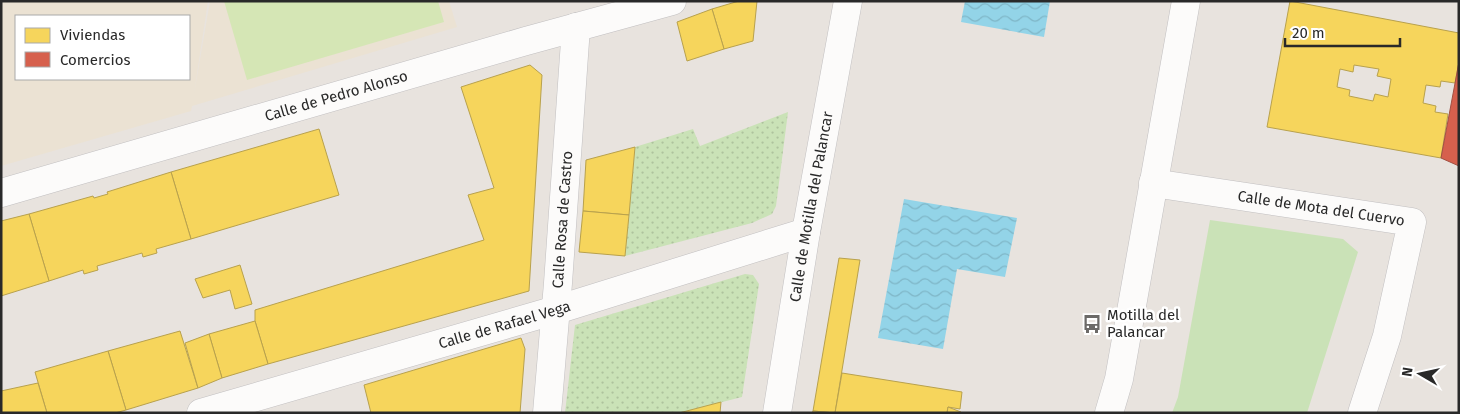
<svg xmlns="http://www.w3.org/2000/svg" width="1460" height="414" font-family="'Fira Sans',sans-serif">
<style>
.education{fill:#ebe2d3;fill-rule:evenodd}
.grass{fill:url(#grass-dots)}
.park{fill:#cae2b7}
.pitch{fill:#d5e6b5}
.water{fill:url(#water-waves)}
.homes{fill:#f6d55c;stroke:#b8a14d;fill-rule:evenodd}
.shops{fill:#d6604d;stroke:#a25042}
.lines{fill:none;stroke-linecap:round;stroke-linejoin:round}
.minor-casing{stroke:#c1bfc0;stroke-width:29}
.minor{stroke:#fcfbfa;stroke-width:28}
.labels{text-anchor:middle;stroke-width:5;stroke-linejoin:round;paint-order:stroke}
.street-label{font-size:15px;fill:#292929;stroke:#fff}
.poi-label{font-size:15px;fill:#292929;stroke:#fff;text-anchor:start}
</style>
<defs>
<pattern id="grass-dots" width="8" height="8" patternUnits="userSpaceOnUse" patternTransform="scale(1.25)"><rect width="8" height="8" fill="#cae2b7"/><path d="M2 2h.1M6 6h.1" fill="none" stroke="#aec29d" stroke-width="1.8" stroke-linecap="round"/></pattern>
<pattern id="water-waves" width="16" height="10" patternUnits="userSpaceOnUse" patternTransform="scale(1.25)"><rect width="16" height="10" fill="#93d4e8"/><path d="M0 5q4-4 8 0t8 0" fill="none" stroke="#7fb6c7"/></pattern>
</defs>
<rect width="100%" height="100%" fill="#e8e3de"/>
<!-- education -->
<path class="education" d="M1,1H208L194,94L210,1H449L457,27L192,106L191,111L1,166ZM16,16H189V79H16Z"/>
<!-- grass -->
<g class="grass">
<path d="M788,112L776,206L772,214L752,223L625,256L635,147L693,129L700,146Z"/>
<path d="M745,274L753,275L759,284L742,397L679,413H565L575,325Z"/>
</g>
<!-- park -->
<path class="park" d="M1210,220L1343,239L1358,252L1307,413H1172L1178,397Z"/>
<!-- pitch -->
<path class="pitch" d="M224,1H438L444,22L247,80Z"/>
<!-- water -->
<g class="water">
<path d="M965,1H1050L1044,37L961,22Z"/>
<path d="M904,199L1017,218L1005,277L957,269L943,349L878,338Z"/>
</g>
<!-- homes -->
<g class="homes">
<path d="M739,1H757L753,41L724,49L712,9Z"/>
<path d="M1290,1L1459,33V62L1455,83L1441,81L1440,87L1426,85L1423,103L1436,106L1435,112L1448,114L1441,158L1267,127ZM1354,65L1379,69L1377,76L1391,79L1388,97L1375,94L1373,101L1349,96L1350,90L1337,87L1340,69L1353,72Z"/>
<path d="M712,9L724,49L687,61L677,22Z"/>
<path d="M530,65L542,75L529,291L268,364L255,321V310L484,240L468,195L494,188L461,87Z"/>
<path d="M319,129L339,195L191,239L171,172Z"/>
<path d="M635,147L629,215L583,211L586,160Z"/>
<path d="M171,172L191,239L156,249L157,253L143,257L142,253L97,266L98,270L84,274L83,270L49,281L29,214L93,196L94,198L108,194L107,192Z"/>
<path d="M583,211L629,215L625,256L579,252Z"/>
<path d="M29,214L49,281L1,296V221Z"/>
<path d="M839,258L860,260L835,413L813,411Z"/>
<path d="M240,265L252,304L235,309L230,290L203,298L195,279Z"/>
<path d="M255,321L268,364L222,378L209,334Z"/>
<path d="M180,331L198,388L126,410L108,351Z"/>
<path d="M209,334L222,378L198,388L185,343Z"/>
<path d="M521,338L525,349L520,413H371L364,385Z"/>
<path d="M108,351L126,410L115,413H47L35,372Z"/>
<path d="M842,373L962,392L960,409L948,407L947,413H835Z"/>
<path d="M38,383L47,413H1V391Z"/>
<path d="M721,402L720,413H679Z"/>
<path d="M948,407L961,412V413H947Z"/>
<path d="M813,411L835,413H812Z"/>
</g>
<!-- shops -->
<path class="shops" d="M1459,62V166L1441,158Z"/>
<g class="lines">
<!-- minor casing -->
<g class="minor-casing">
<g id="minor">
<path id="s1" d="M1153,183L1412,222L1387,336L1362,413"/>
<path id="s2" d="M1,193L526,41L672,1"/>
<path id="s3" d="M201,413L556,310L806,232"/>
<path id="s4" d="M547,413L558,283L576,27"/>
<path id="s5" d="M777,413L806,232L848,1"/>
<path d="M1109,413L1119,379L1186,1"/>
</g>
</g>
<!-- minor -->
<use href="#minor" class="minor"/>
</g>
<!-- icons -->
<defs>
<g id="bus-bare" transform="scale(1.5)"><path d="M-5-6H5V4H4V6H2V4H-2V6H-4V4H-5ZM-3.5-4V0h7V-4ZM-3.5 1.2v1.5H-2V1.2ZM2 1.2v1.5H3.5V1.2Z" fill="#6c6a68" stroke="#fff" stroke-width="2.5" paint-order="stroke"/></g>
</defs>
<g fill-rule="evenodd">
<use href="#bus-bare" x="1092" y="324"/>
</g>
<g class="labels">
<!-- street labels -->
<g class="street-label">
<text dy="5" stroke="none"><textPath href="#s2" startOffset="349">Calle de Pedro Alonso</textPath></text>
<text dy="5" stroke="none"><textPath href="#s5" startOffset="209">Calle de Motilla del Palancar</textPath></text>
<text dy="5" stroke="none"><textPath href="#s1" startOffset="170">Calle de Mota del Cuervo</textPath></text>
<text dy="5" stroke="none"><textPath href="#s4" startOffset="194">Calle Rosa de Castro</textPath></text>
<text dy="5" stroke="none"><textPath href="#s3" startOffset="316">Calle de Rafael Vega</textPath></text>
</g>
<!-- poi labels -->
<g class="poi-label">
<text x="1107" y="320">Motilla del<tspan x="1107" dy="17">Palancar</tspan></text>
</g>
</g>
<!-- border -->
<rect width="1460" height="414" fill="none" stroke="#292929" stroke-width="5"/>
<!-- legend -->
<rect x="15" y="15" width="175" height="65" fill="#ffffff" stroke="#a9a9a9"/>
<rect x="25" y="28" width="25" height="15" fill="#f6d55c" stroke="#a9a9a9"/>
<text x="60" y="40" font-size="15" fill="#292929">Viviendas</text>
<rect x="25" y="52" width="25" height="15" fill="#d6604d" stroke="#a9a9a9"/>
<text x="60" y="65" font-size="15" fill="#292929">Comercios</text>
<!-- north arrow -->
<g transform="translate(1420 374) rotate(279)" stroke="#ffffff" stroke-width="4" paint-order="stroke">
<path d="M0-4L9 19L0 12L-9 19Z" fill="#292929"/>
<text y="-8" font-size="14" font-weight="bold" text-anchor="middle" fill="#292929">N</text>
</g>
<!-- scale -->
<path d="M1285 38v8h115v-8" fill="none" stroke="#292929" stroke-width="2.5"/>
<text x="1292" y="38" font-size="15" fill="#292929" stroke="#ffffff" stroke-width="4" paint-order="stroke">20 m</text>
</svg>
